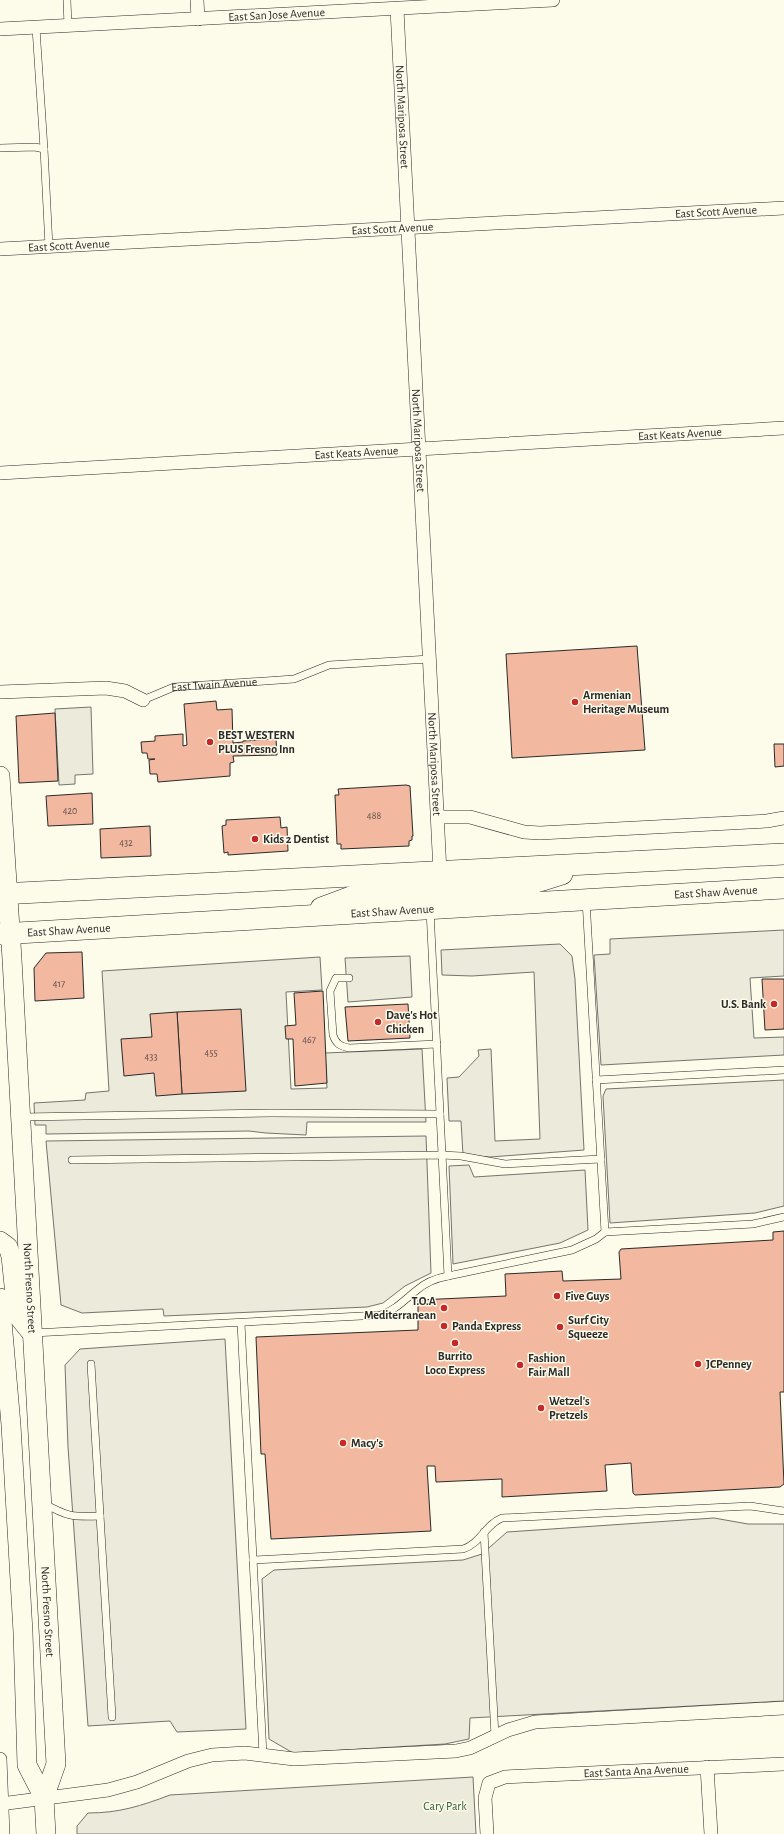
<svg xmlns="http://www.w3.org/2000/svg" width="784" height="1834" font-family="'Alegreya Sans',sans-serif">
<style>
.green{fill:#ecebdb;stroke:#74746e}
.parking{fill:#eceadb;stroke:#74746e}
.building{fill:#f2b8a0;stroke:#2b2b2b}
.lines{fill:none;stroke-linecap:round;stroke-linejoin:round}
.lane-casing{stroke:#2b2b2b;stroke-width:8}
.street-casing{stroke:#2b2b2b;stroke-width:14}
.secondary-casing{stroke:#2b2b2b;stroke-width:20}
.primary-casing{stroke:#2b2b2b;stroke-width:22}
.lane{stroke:#fdfbea;stroke-width:7}
.street{stroke:#fdfbea;stroke-width:13}
.secondary{stroke:#fdfbea;stroke-width:19}
.primary{stroke:#fdfbea;stroke-width:21}
.poi-dot{fill:#c62828;stroke:#fdfbea;stroke-width:1.5}
.labels{text-anchor:middle;stroke-width:3;stroke-linejoin:round;paint-order:stroke}
.number-label{font-size:10px;fill:#5d4e48}
.street-label{font-size:12px;fill:#2b2b2b;stroke:#fdfbea}
.poi-label{font-size:12px;font-weight:bold;fill:#2b2b2b;stroke:#fdfbea;text-anchor:start}
.park-label{font-size:12px;fill:#34623c;stroke:#fdfbea}
</style>
<rect width="100%" height="100%" fill="#fdfbea"/>
<!-- green -->
<path class="green" d="M473,1777L476,1834H77V1826L88,1813C119,1813 141,1806 170,1795Z"/>
<!-- parking -->
<g class="parking">
<path d="M91,707L93,774L75,775V784L59,785L55,709Z"/>
<path d="M784,930V976L750,978L754,1038L784,1037V1055L601,1065L594,955L610,954V939Z"/>
<path d="M560,944L572,956L575,979L584,1150L490,1157L463,1155L461,1121H449L447,1078L459,1077L479,1056L478,1050L491,1049L495,1141L540,1139L534,972L472,976L442,975L441,950Z"/>
<path d="M410,956L412,997L348,1002L345,958Z"/>
<path d="M320,957L322,990L286,992L291,1089L327,1088L325,1053L422,1049L426,1122H307L306,1135L266,1133L249,1131L46,1134V1125H35L34,1103L85,1100L86,1093L109,1091L102,971Z"/>
<path d="M784,1080V1206L755,1213L610,1223L603,1096L606,1089Z"/>
<path d="M426,1136L431,1273L405,1286L383,1303L367,1307L164,1316L163,1309L82,1313L61,1305L46,1141Z"/>
<path d="M469,1165L474,1177L585,1170L588,1230L560,1243L453,1264L449,1166Z"/>
<path d="M225,1339L246,1729L177,1732L170,1721L88,1726L68,1447L65,1365L80,1349Z"/>
<path d="M714,1518L748,1524H784V1701L470,1718L469,1739L445,1744L293,1753L269,1739L262,1579L274,1570L463,1560L482,1554L507,1532Z"/>
</g>
<!-- building -->
<g class="building">
<path d="M637,646L645,750L512,758L506,654Z"/>
<path d="M216,701L217,710L232,709L233,743L243,742V741L276,739L277,755L233,756L234,762L230,763V776L158,782L157,774H150L149,760L155,759H148L147,753H142L141,742L155,741V736L183,734V746L187,745L184,704Z"/>
<path d="M55,713L58,781L19,783L16,716Z"/>
<path d="M774,744H784V766L775,767Z"/>
<path d="M406,785L410,786L413,836H412V840L409,841V846L341,849V844H337L335,795H339L338,789Z"/>
<path d="M92,793L93,824L48,826L46,796Z"/>
<path d="M280,817L281,828L287,827L288,851L228,855V852L224,853L222,826L226,825V820Z"/>
<path d="M150,826L151,856L101,858L100,829Z"/>
<path d="M82,952L84,998L35,1001L34,968L46,953Z"/>
<path d="M762,979H784V1029L765,1030Z"/>
<path d="M323,991L327,1083L295,1086L293,1039H286L285,1026L296,1025L294,993Z"/>
<path d="M408,1004L410,1038L348,1041L345,1007Z"/>
<path d="M241,1009L246,1091L182,1094L177,1012Z"/>
<path d="M177,1012L182,1094L156,1096L154,1073L124,1076L121,1039L152,1037L150,1014Z"/>
<path d="M784,1231V1392H780L784,1484L780,1487L635,1495L633,1493L631,1463L605,1465L607,1491L502,1497V1479L436,1482L435,1466H427L431,1531L271,1539L265,1454H261L256,1337L418,1330V1300L506,1296L505,1274L562,1271L563,1281L621,1279L619,1252L621,1249L773,1240V1232Z"/>
</g>
<g class="lines">
<!-- lane casing -->
<g class="lane-casing">
<g id="lane">
<path d="M67,0L68,26"/>
<path d="M36,28L44,149"/>
<path d="M0,148L35,147L44,149L49,247"/>
<path id="s1" d="M143,700L174,687L294,679L329,665L430,659"/>
<path d="M586,900L605,1232"/>
<path d="M430,910L448,1276"/>
<path d="M349,978H336L330,991L333,1035C336,1044 340,1046 349,1048L437,1044"/>
<path d="M596,1080L784,1070"/>
<path d="M22,1117L271,1113L440,1114"/>
<path d="M72,1160L442,1155L461,1156L505,1164L601,1159"/>
<path d="M241,1323L263,1755"/>
<path d="M33,1333L381,1315C397,1309 404,1300 417,1290C426,1282 437,1278 448,1276L572,1250L596,1239L605,1232L753,1224L784,1217"/>
<path d="M91,1364L112,1717"/>
<path d="M43,1503C68,1517 72,1517 100,1516"/>
<path d="M484,1532L495,1736"/>
<path d="M253,1560L463,1549C480,1544 486,1524 502,1518L750,1506L784,1511"/>
</g>
</g>
<!-- street casing -->
<g class="street-casing">
<g id="street">
<path d="M197,0L198,19"/>
<path id="s2" d="M397,9L440,872"/>
<path id="s3" d="M0,29L553,0"/>
<path id="s4" d="M0,249L784,208"/>
<path id="s5" d="M0,473L784,428"/>
<path d="M0,692L106,688L125,691L143,700"/>
<path d="M438,817H470L524,832L540,833L767,821L784,818"/>
<path d="M0,1759L3,1834"/>
<path d="M707,1767L711,1834"/>
<path d="M0,1804L108,1790L137,1782L188,1761L212,1755L245,1753L294,1759L456,1751L470,1748L508,1730L535,1722L784,1708"/>
<path id="s6" d="M487,1834L485,1798L489,1783L505,1777L784,1764"/>
</g>
</g>
<!-- secondary casing -->
<g class="secondary-casing">
<g id="secondary">
<path id="s7" d="M0,776L12,959L56,1764L44,1798L46,1834"/>
<path d="M0,1241L8,1247L11,1256L17,1315L29,1330"/>
<path d="M0,1298L11,1425L23,1632L27,1765L44,1798"/>
</g>
</g>
<!-- primary casing -->
<g class="primary-casing">
<g id="primary">
<path d="M0,894L784,854"/>
<path d="M321,908L356,895L426,890C436,886 439,882 440,872"/>
<path d="M430,908C443,879 497,889 523,885C536,883 549,878 562,874"/>
<path id="s8" d="M0,934L784,888"/>
</g>
</g>
<!-- lane -->
<use href="#lane" class="lane"/>
<!-- street -->
<use href="#street" class="street"/>
<!-- secondary -->
<use href="#secondary" class="secondary"/>
<!-- primary -->
<use href="#primary" class="primary"/>
</g>
<!-- markers -->
<g class="poi-dot">
<circle cx="575" cy="702" r="4"/>
<circle cx="210" cy="742" r="4"/>
<circle cx="255" cy="839" r="4"/>
<circle cx="774" cy="1004" r="4"/>
<circle cx="378" cy="1022" r="4"/>
<circle cx="557" cy="1296" r="4"/>
<circle cx="444" cy="1308" r="4"/>
<circle cx="444" cy="1326" r="4"/>
<circle cx="560" cy="1327" r="4"/>
<circle cx="455" cy="1343" r="4"/>
<circle cx="698" cy="1364" r="4"/>
<circle cx="520" cy="1365" r="4"/>
<circle cx="541" cy="1408" r="4"/>
<circle cx="343" cy="1443" r="4"/>
</g>
<g class="labels">
<!-- number labels -->
<g class="number-label">
<text x="70" y="814">420</text>
<text x="374" y="819">488</text>
<text x="126" y="846">432</text>
<text x="59" y="987">417</text>
<text x="309" y="1043">467</text>
<text x="211" y="1056">455</text>
<text x="151" y="1060">433</text>
</g>
<!-- street labels -->
<g class="street-label">
<text dy="4" stroke="none"><textPath href="#s3" startOffset="277">East San Jose Avenue</textPath></text>
<text dy="4" stroke="none"><textPath href="#s2" startOffset="108">North Mariposa Street</textPath></text>
<text dy="4" stroke="none"><textPath href="#s4" startOffset="717">East Scott Avenue</textPath></text>
<text dy="4" stroke="none"><textPath href="#s4" startOffset="393">East Scott Avenue</textPath></text>
<text dy="4" stroke="none"><textPath href="#s4" startOffset="69">East Scott Avenue</textPath></text>
<text dy="4" stroke="none"><textPath href="#s5" startOffset="681">East Keats Avenue</textPath></text>
<text dy="4" stroke="none"><textPath href="#s2" startOffset="432">North Mariposa Street</textPath></text>
<text dy="4" stroke="none"><textPath href="#s5" startOffset="357">East Keats Avenue</textPath></text>
<text dy="4" stroke="none"><textPath href="#s1" startOffset="74">East Twain Avenue</textPath></text>
<text dy="4" stroke="none"><textPath href="#s2" startOffset="756">North Mariposa Street</textPath></text>
<text dy="4" stroke="none"><textPath href="#s8" startOffset="717">East Shaw Avenue</textPath></text>
<text dy="4" stroke="none"><textPath href="#s8" startOffset="393">East Shaw Avenue</textPath></text>
<text dy="4" stroke="none"><textPath href="#s8" startOffset="69">East Shaw Avenue</textPath></text>
<text dy="4" stroke="none"><textPath href="#s7" startOffset="513">North Fresno Street</textPath></text>
<text dy="4" stroke="none"><textPath href="#s7" startOffset="837">North Fresno Street</textPath></text>
<text dy="4" stroke="none"><textPath href="#s6" startOffset="200">East Santa Ana Avenue</textPath></text>
</g>
<!-- poi labels -->
<g class="poi-label">
<text x="583" y="699">Armenian<tspan x="583" dy="14">Heritage Museum</tspan></text>
<text x="218" y="739">BEST WESTERN<tspan x="218" dy="14">PLUS Fresno Inn</tspan></text>
<text x="263" y="843">Kids 2 Dentist</text>
<text x="766" y="1008" text-anchor="end">U.S. Bank</text>
<text x="386" y="1019">Dave's Hot<tspan x="386" dy="14">Chicken</tspan></text>
<text x="565" y="1300">Five Guys</text>
<text x="436" y="1305" text-anchor="end">T.O.A<tspan x="436" dy="14">Mediterranean</tspan></text>
<text x="568" y="1324">Surf City<tspan x="568" dy="14">Squeeze</tspan></text>
<text x="452" y="1330">Panda Express</text>
<text x="455" y="1360" text-anchor="middle">Burrito<tspan x="455" dy="14">Loco Express</tspan></text>
<text x="528" y="1362">Fashion<tspan x="528" dy="14">Fair Mall</tspan></text>
<text x="706" y="1368">JCPenney</text>
<text x="549" y="1405">Wetzel's<tspan x="549" dy="14">Pretzels</tspan></text>
<text x="351" y="1447">Macy's</text>
</g>
<!-- park labels -->
<g class="park-label">
<text x="445" y="1810">Cary Park</text>
</g>
</g>
</svg>
